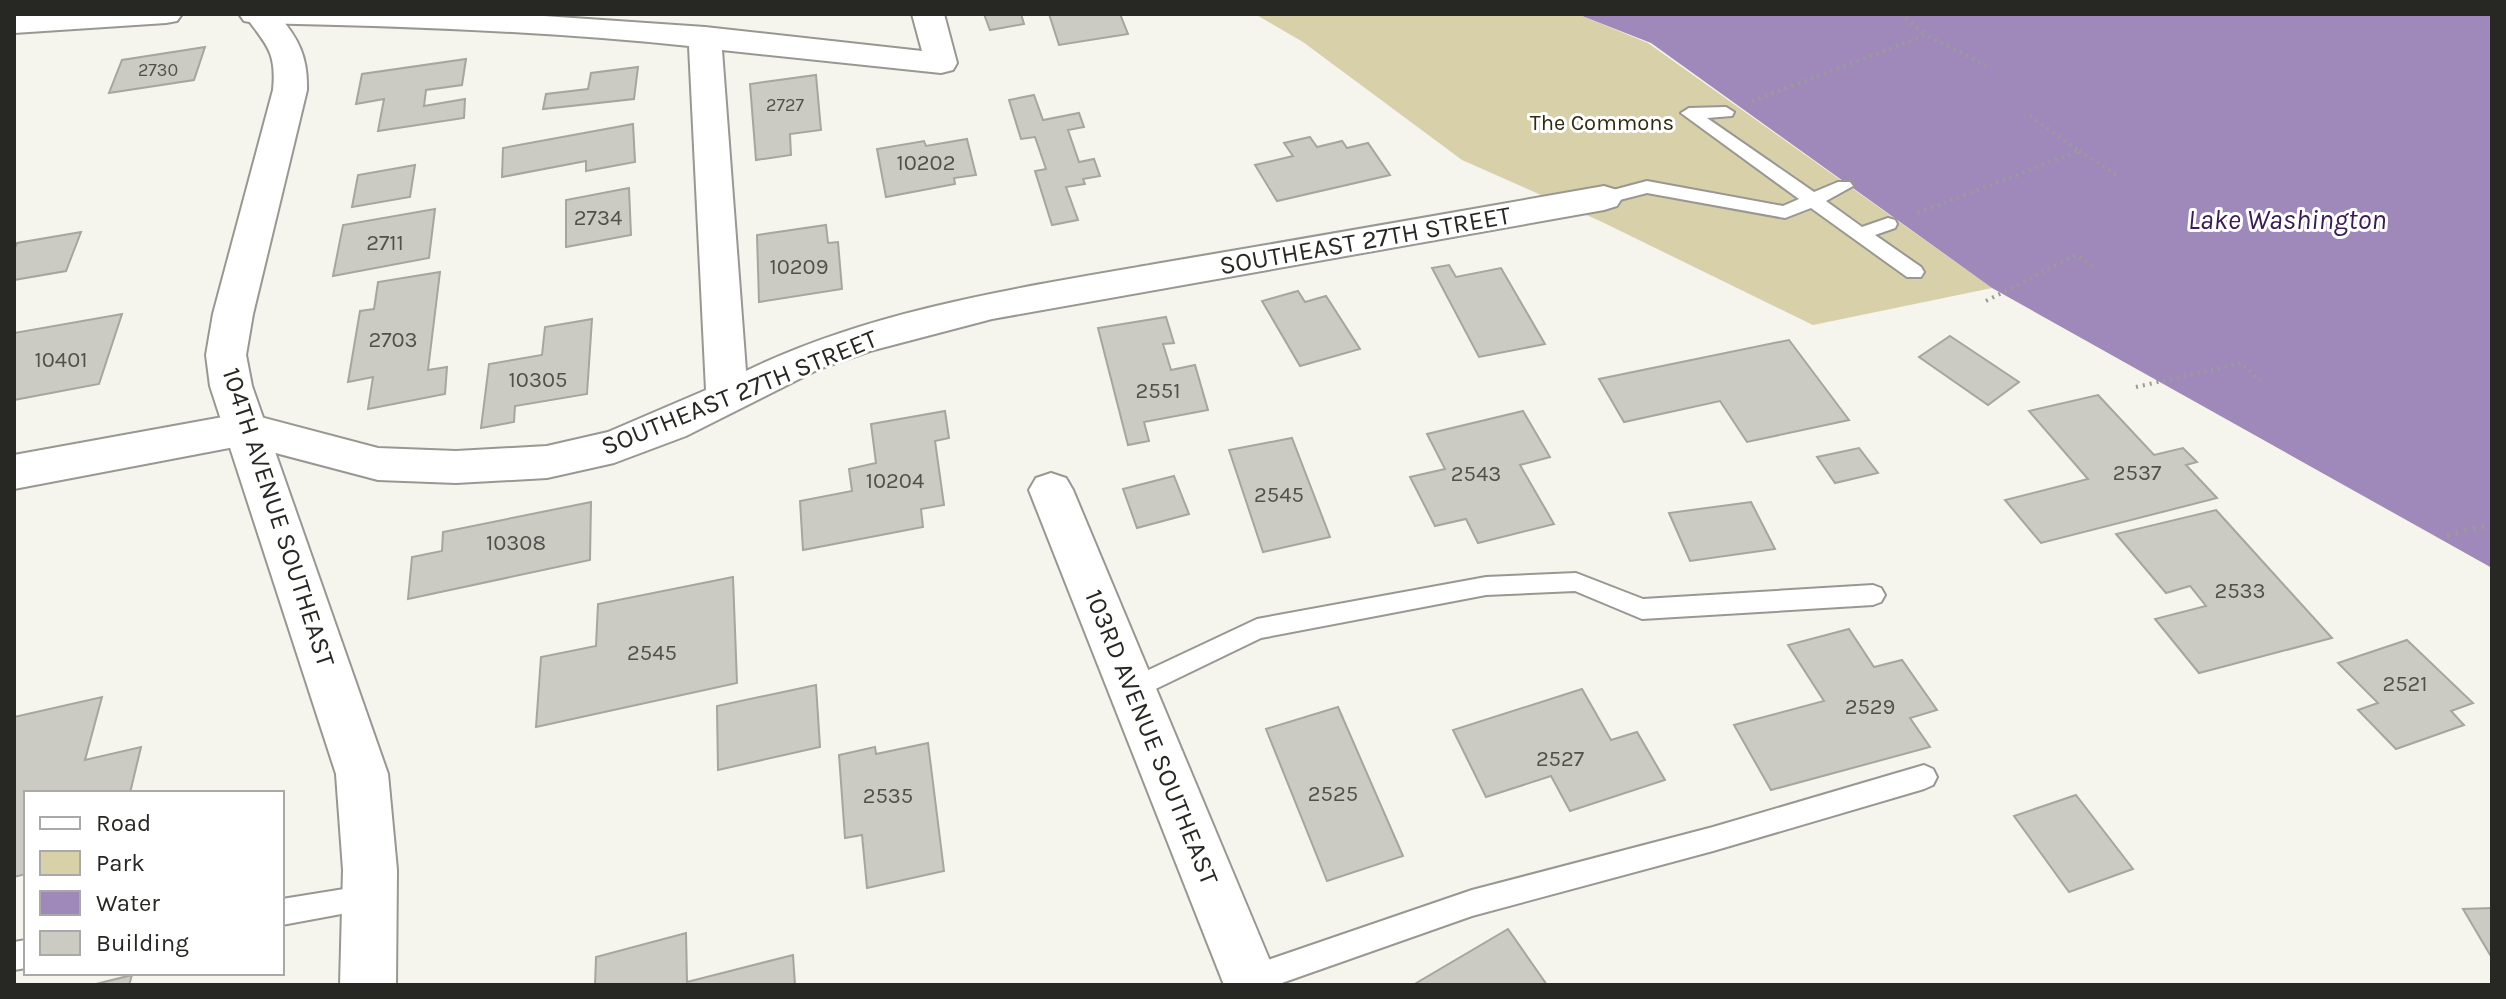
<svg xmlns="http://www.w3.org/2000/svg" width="2506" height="999" font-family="Karla,sans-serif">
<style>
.green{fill:#d7d0a9}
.water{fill:#9f89bb}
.building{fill:#cbcac3;stroke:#a6a59e;stroke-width:2}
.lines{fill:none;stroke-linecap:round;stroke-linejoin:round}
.lane-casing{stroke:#989791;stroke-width:4}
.street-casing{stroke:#989791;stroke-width:4}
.secondary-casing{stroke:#989791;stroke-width:4}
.path-far1{stroke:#9c9b96;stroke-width:4;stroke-dasharray:2 5;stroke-linecap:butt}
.path{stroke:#9c9b96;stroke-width:6;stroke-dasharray:2 7;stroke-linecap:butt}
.lane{fill:#fff;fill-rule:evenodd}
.street{fill:#fff;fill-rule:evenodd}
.secondary{fill:#fff;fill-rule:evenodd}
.labels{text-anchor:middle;stroke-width:6;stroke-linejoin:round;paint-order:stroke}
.far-number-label{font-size:18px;fill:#50504c}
.far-park-label{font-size:22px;fill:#2f2a10;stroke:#fff}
.number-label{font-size:22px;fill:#50504c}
.street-label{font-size:26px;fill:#272724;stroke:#fff}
.water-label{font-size:28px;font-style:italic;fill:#3a1a57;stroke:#fff}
</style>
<rect width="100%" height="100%" fill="#f5f4ed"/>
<!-- green -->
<path class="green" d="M1255,14H1577L1648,43L1992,288L1813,325L1600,221L1462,160L1303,42Z"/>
<!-- water -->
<path class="water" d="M1577,14H2492V568L1992,288L1651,43Z"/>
<!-- building -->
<g class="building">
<path d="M984,14H1021L1024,24L990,30Z"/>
<path d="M1049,14H1120L1128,34L1059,45Z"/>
<path d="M205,47L194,80L109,93L122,60Z"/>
<path d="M466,59L462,85L426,90L424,106L465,99L464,118L378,131L384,99L356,104L362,74Z"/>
<path d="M638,67L634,99L543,109L546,94L588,89L591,73Z"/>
<path d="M816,75L821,130L790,134L791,155L756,160L750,84Z"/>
<path d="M1034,95L1043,120L1079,113L1084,127L1068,130L1079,162L1094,159L1100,176L1083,179L1085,184L1066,187L1078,220L1052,225L1035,171L1046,169L1035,137L1021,139L1009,100Z"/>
<path d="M633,124L635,162L586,171V161L502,177L503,148Z"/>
<path d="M1310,137L1317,147L1342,141L1347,148L1368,143L1390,175L1277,201L1255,165L1293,156L1284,143Z"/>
<path d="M967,139L976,175L954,178L955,184L886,197L877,149L924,141L926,146Z"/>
<path d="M415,165L410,197L352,207L358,175Z"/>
<path d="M629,188L631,235L566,247V200Z"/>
<path d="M435,209L429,258L333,276L343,225Z"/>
<path d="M826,225L828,243L838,242L842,289L759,302L757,235Z"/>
<path d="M81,232L66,271L14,280V250L17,243Z"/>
<path d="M1449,265L1456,277L1501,268L1545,344L1479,357L1432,268Z"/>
<path d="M440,272L428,370L447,367L445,394L368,409L373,377L348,382L360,311L374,309L378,282Z"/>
<path d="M1298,291L1305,302L1326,296L1360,349L1300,366L1262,301Z"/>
<path d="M122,314L99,384L14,400V333Z"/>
<path d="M1166,317L1174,343L1163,344L1171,370L1195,365L1208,410L1144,422L1149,441L1128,445L1098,328Z"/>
<path d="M592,319L587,394L515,406L514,422L481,428L489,364L542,355L545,327Z"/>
<path d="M1950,336L2019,382L1988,405L1919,357Z"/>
<path d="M1789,340L1849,420L1747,442L1720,401L1624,422L1599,379Z"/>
<path d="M2098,395L2154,455L2183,448L2197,462L2186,465L2217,498L2041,543L2005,500L2088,479L2029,411Z"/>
<path d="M945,411L949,438L935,441L944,505L921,509L923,527L803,550L800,501L852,491L849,469L876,463L871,424Z"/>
<path d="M1523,411L1550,457L1520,465L1554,524L1478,543L1466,519L1435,526L1410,477L1445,469L1427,434Z"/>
<path d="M1292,438L1330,537L1263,552L1229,450Z"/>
<path d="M1859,448L1878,473L1835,483L1817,457Z"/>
<path d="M1174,476L1189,514L1137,528L1123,489Z"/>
<path d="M591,502L590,560L408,599L412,557L442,551L443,532Z"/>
<path d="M1751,502L1775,549L1690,561L1669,513Z"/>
<path d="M2216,510L2332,638L2199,673L2155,619L2206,606L2190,586L2166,593L2116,534Z"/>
<path d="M733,577L737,683L536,727L541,657L596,646L598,604Z"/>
<path d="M1849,629L1874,667L1902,660L1937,710L1910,718L1930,747L1771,790L1734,725L1824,701L1788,645Z"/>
<path d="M2407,640L2473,703L2451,711L2464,725L2396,749L2358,710L2378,703L2338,663Z"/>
<path d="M816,685L820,747L718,770L717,706Z"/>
<path d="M1582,689L1611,740L1637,732L1665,780L1570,811L1551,776L1486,797L1453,730Z"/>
<path d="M102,697L85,760L141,747L130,793H26V874L14,877V717Z"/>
<path d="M1338,707L1403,856L1327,881L1266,729Z"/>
<path d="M928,743L944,871L867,888L862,835L845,838L839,755L875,747L876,754Z"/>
<path d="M2076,795L2133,869L2069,892L2014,816Z"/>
<path d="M2492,908V958L2463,909Z"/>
<path d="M1508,929L1547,985H1413Z"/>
<path d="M686,933L687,982L793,955L795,985H595L596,957Z"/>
<path d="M132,975L129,985H92Z"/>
</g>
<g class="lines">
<!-- lane casing -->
<g class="lane-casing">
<g id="lane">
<path d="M1726,107L1734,112L1732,116L1707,118L1814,192L1838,182H1850L1853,186L1826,201L1862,227L1888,218L1895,220L1897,224L1895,228L1875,235L1921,267L1924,272L1921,277H1907L1811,208L1785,218L1647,193L1604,204L1598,202L1595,198L1598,194L1647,181L1783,206L1799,199L1681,113L1689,108Z"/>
<path d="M1576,573L1643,599L1873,585L1881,588L1885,595L1881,602L1873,605L1642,619L1575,591L1486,595L1261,638L1141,696L1132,700L1123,696L1120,689L1123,682L1257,619L1486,577Z"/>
<path d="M1924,765L1933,769L1937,777L1933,785L1924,789L1713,851L1472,916L1276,985H1238L1236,980L1240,970L1250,966L1472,890L1713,827Z"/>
<path d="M369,885L379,889L383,898L379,907L282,925V899Z"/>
<path d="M26,940V968L14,970V942Z"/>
</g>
</g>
<!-- street casing -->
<g class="street-casing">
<g id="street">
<path d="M182,14L177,21L166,23L14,33V15Z"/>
<path d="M239,14H515L705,27L922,51L912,14H944L957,63L953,70L941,73L722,50L746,371C876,308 1020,288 1161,263C1309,238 1456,212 1604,186L1617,190L1622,198L1617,206L1604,210L992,319L870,351L819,369L686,436L614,463L547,478L456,483L378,480L245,445L14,489V455L245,413L378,448L456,451L547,446L608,432L706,390L689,46C545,31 400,26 255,23L244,21Z"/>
<path d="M1051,473L1066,478L1073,490L1280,985H1224L1029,490L1036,478Z"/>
</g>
</g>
<!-- secondary casing -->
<g class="secondary-casing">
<path id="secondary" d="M244,14H277C299,38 308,58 307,90L253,314L246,355L252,386L388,774L397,870L396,985H340L343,870L336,774L210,386L206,355L213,314L273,90C277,50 265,44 244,14Z"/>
</g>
<!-- path-far1 -->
<g class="path-far1">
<path d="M1900,14L1925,34"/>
<path d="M1752,101L1926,35L1987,66"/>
<path d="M2079,151L2120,177"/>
<path d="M1918,213L2079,151L2029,115"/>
<path d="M1986,301L2076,255L2097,269"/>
<path d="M2136,387L2242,363L2260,381"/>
</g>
<!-- path -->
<path class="path" d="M2447,535L2492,524"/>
<!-- lane -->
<use href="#lane" class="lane"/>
<!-- street -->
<use href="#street" class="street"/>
<!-- secondary -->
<use href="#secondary" class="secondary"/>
</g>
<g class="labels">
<!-- far-number labels -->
<g class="far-number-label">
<text x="158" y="76">2730</text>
<text x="785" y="111">2727</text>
</g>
<!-- far-park labels -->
<g class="far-park-label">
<text x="1602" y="130">The Commons</text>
</g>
<!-- number labels -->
<g class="number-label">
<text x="926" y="170">10202</text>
<text x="598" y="225">2734</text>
<text x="385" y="250">2711</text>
<text x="799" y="274">10209</text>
<text x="393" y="347">2703</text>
<text x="61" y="367">10401</text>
<text x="538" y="387">10305</text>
<text x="1158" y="398">2551</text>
<text x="2137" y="480">2537</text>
<text x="1476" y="481">2543</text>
<text x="895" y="488">10204</text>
<text x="1279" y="502">2545</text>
<text x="516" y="550">10308</text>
<text x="2240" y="598">2533</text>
<text x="652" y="660">2545</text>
<text x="2405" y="691">2521</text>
<text x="1870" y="714">2529</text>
<text x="1560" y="766">2527</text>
<text x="1333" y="801">2525</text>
<text x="888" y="803">2535</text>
</g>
<!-- street labels -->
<g class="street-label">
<text transform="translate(1365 240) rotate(-10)" y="9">SOUTHEAST 27TH STREET</text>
<text transform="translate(739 392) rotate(-22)" y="9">SOUTHEAST 27TH STREET</text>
<text transform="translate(279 517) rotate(72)" y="9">104TH AVENUE SOUTHEAST</text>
<text transform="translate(1152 737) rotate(68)" y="9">103RD AVENUE SOUTHEAST</text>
</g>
<!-- water labels -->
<g class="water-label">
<text x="2287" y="229">Lake Washington</text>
</g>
</g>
<!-- border -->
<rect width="2506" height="999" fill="none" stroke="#272724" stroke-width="32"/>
<!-- legend -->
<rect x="24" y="791" width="260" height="184" fill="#ffffff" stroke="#a9a9a7" stroke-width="2"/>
<rect x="40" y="817" width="40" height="12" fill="#ffffff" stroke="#a9a9a7" stroke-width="2"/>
<text x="96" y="831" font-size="24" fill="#272724">Road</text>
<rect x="40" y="851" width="40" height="24" fill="#d7d0a9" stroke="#a9a9a7" stroke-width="2"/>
<text x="96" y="871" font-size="24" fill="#272724">Park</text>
<rect x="40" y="891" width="40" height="24" fill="#9f89bb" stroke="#a9a9a7" stroke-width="2"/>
<text x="96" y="911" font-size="24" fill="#272724">Water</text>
<rect x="40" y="931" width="40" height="24" fill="#cbcac3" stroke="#a9a9a7" stroke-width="2"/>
<text x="96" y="951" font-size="24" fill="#272724">Building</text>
</svg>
